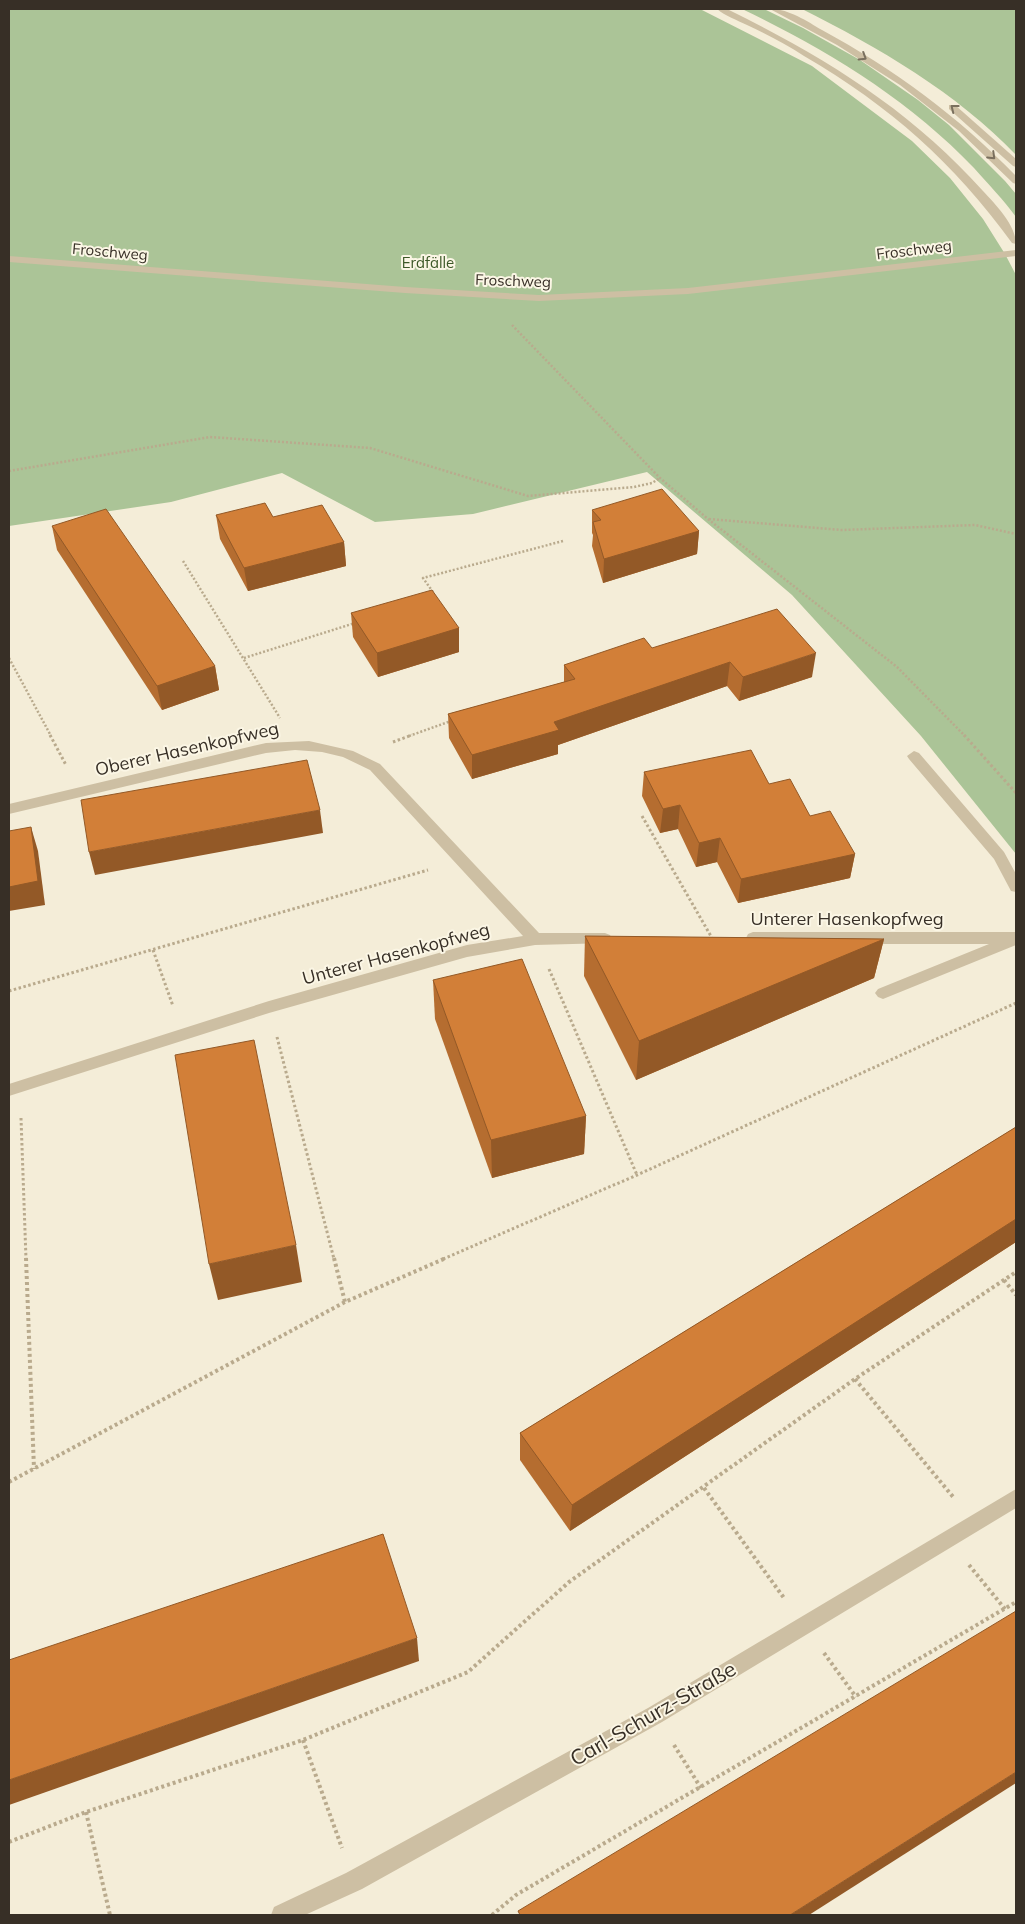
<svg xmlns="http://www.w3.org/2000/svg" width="1025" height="1924" font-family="Mulish,sans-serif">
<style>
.green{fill:#abc497}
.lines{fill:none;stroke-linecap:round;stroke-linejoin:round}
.path-far2{stroke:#b9aa8d;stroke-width:2.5;stroke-dasharray:2 2;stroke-linecap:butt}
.path-far1{stroke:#b9aa8d;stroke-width:3;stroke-dasharray:2.5 2.5;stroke-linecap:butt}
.path{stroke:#b9aa8d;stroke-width:4;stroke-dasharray:3 3;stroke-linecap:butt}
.minor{fill:#cdbfa3;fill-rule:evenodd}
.wall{fill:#b56d30}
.shaded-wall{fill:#935927}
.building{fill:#d27f38;stroke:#935927}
.oneway{stroke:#7a705e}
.labels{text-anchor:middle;stroke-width:4;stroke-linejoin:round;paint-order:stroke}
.far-street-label{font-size:15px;fill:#372f26;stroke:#fbf6e5}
.far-park-label{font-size:15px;fill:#3c5827;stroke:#fbf6e5}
.street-label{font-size:18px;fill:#372f26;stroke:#fbf6e5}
.near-street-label{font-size:21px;fill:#372f26;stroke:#fbf6e5}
</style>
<rect width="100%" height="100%" fill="#f4edd8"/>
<!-- green -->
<g class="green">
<path d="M9,9H700L812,66L912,141L950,178L983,219L1005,254L1016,275V854L921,736L792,595L647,472L473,514L375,522L282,473L171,502L9,526Z"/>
<path d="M742,9H764L803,28L860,60L918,100L949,125L1005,181L1016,194V217C1004,200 988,184 974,168C908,99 827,50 742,9Z"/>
<path d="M802,9H1016V155C957,93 878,47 802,9Z"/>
</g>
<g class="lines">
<!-- path-far2 -->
<g class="path-far2">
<path d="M512,325L660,478L708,519L897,667L965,736"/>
<path d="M9,471L210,437L370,448L528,496L634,487L652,483L660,478"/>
<path d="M709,519L842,530L975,525L1016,534"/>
<path d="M183,561L280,718"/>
<path d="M433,592L423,578L563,541"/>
<path d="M9,658L51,736"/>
<path d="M244,658L355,623"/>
<path d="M409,736L451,721"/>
</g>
<!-- path-far1 -->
<g class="path-far1">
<path d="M50,735L66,765"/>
<path d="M964,735L1016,793"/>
<path d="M393,742L412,735"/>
<path d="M642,816L712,938"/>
<path d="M153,950L173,1006"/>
<path d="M549,969L637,1175"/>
<path d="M9,991L428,870"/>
<path d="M277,1037L334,1259"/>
<path d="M21,1118L26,1259"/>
<path d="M443,1259L637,1175L1016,1003"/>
</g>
<!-- path -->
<g class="path">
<path d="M26,1258L34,1469"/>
<path d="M334,1258L345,1302"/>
<path d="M1004,1280L1016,1295"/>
<path d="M855,1379L954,1498"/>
<path d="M9,1482L345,1302L446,1258"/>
<path d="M704,1488L784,1598"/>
<path d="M969,1565L1005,1609"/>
<path d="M824,1653L856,1697"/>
<path d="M303,1740L342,1848"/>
<path d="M674,1745L701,1788"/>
<path d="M86,1812L110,1915"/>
<path d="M9,1842L86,1812L303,1740L468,1672L569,1582L855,1379L1016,1272"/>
<path d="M492,1915L516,1895L1016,1602"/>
</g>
<!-- minor -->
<g class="minor">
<path d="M717,9H727C823,56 911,110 983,191C995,204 1016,225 1016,244L1012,243C953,162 891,107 804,56C786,44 766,34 747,25C737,20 725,16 717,9Z"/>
<path d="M770,9C787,8 807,21 822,30C894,69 959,117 1016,176V184L1013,183L959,131L900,85L837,45Z"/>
<path d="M949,105H955L1016,159V167L1013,166L949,109Z"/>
<path d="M1016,250V256L688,294L539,301L405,293L9,262V256L405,287L539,295L688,288Z"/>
<path d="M309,741L353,751L380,764L539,933H605L610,935L612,939L610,943L535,945L467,957L269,1013L9,1096V1084L269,1001L467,945L523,936L370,770L343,757L322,752L295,750L266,753L9,814V804L266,743Z"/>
<path d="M914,751L919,753L1004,852L1016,874V892L1011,891L994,859L909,759L907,756Z"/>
<path d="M753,932H1016V945L883,999L878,997L875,993L878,989L989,944H753L748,942L746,938L748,934Z"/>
<path d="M1016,1489V1508L662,1722L362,1889L305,1915H271L274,1907L346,1873L648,1708Z"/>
</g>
</g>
<!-- wall -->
<g class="wall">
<path d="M592,510L699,531L697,554L603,583L592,546L593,535L592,533Z"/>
<path d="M216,515L273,517L344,542L346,566L248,591L220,539Z"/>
<path d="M52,526L215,666L219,690L162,710L57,550Z"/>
<path d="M351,613L459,628V652L378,677L353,637Z"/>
<path d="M652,648L812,677L739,701L727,686L558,745V754L472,779L449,738L448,714L564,682V665Z"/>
<path d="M644,772L769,784L810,816L855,854L850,878L738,903L717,862L696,867L678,829L660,833L642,796Z"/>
<path d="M585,936L884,939L874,978L636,1080L584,976Z"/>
<path d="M433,980L586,1116L584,1154L492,1178L435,1019Z"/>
<path d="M1016,1127V1242L570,1531L520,1460V1433Z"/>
</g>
<!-- shaded-wall -->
<g class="shaded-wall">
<path d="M699,531L697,554L603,583L604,559Z"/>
<path d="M344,542L346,566L248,591L244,568Z"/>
<path d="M459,628V652L378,677L377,653Z"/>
<path d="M816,653L812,677L739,701L743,677Z"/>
<path d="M730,662L727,686L558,745V754L472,779V755L554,722Z"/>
<path d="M215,666L219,690L162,710L157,686Z"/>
<path d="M680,805L678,829L660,833L663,809Z"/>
<path d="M320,810L323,833L95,875L89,852Z"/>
<path d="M31,827L38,851L45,905L9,911V887Z"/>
<path d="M720,838L717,862L696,867L699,843Z"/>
<path d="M855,854L850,878L738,903L741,879Z"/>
<path d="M884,939L874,978L636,1080L639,1041Z"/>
<path d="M586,1116L584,1154L492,1178L491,1140Z"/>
<path d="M1016,1219V1242L570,1531L572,1505Z"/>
<path d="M296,1245L302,1282L218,1300L209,1264Z"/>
<path d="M417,1638L419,1661L9,1805V1780Z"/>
<path d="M1016,1772V1783L809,1915H790Z"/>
</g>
<!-- building -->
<g class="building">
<path d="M662,489L699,531L604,559L593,522L601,520L592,510Z"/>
<path d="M265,503L273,517L322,505L344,542L244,568L216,515Z"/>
<path d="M106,509L215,666L157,686L52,526Z"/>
<path d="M432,590L459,628L377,653L351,613Z"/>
<path d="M777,609L816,653L743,677L730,662L554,722L559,730L472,755L448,714L575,679L564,665L644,638L652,648Z"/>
<path d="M751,750L769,784L790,779L810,816L830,811L855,854L741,879L720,838L699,843L680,805L663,809L644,772Z"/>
<path d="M307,760L320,810L89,852L81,800Z"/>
<path d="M31,827L38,881L9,887V831Z"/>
<path d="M585,936L884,939L639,1041Z"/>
<path d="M522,959L586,1116L491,1140L433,980Z"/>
<path d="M254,1040L296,1245L209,1264L175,1055Z"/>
<path d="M1016,1127V1219L572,1505L520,1433Z"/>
<path d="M383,1534L417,1638L9,1780V1660Z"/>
<path d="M1016,1611V1772L790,1915H520L518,1911Z"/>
</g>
<!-- one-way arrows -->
<defs><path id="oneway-chevron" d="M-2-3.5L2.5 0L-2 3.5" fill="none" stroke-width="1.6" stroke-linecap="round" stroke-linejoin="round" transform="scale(1.25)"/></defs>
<g class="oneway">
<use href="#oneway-chevron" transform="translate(863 57) rotate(32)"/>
<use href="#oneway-chevron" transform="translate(954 108) rotate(-142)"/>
<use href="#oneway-chevron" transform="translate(992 156) rotate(44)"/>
</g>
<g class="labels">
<!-- far-street labels -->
<g class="far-street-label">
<text transform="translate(914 250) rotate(-7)" y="5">Froschweg</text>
<text transform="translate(110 252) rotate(5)" y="5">Froschweg</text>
<text transform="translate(513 281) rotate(2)" y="5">Froschweg</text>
</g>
<!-- far-park labels -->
<g class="far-park-label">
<text x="428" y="268">Erdfälle</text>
</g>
<!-- street labels -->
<g class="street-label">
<text transform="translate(187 749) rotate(-13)" y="6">Oberer Hasenkopfweg</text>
<text x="847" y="925">Unterer Hasenkopfweg</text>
<text transform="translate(396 954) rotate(-15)" y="6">Unterer Hasenkopfweg</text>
</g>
<!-- near-street labels -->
<g class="near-street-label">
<text transform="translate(653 1714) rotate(-30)" y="7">Carl-Schurz-Straße</text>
</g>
</g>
<!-- border -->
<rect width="1025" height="1924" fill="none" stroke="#372f26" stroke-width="20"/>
</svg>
